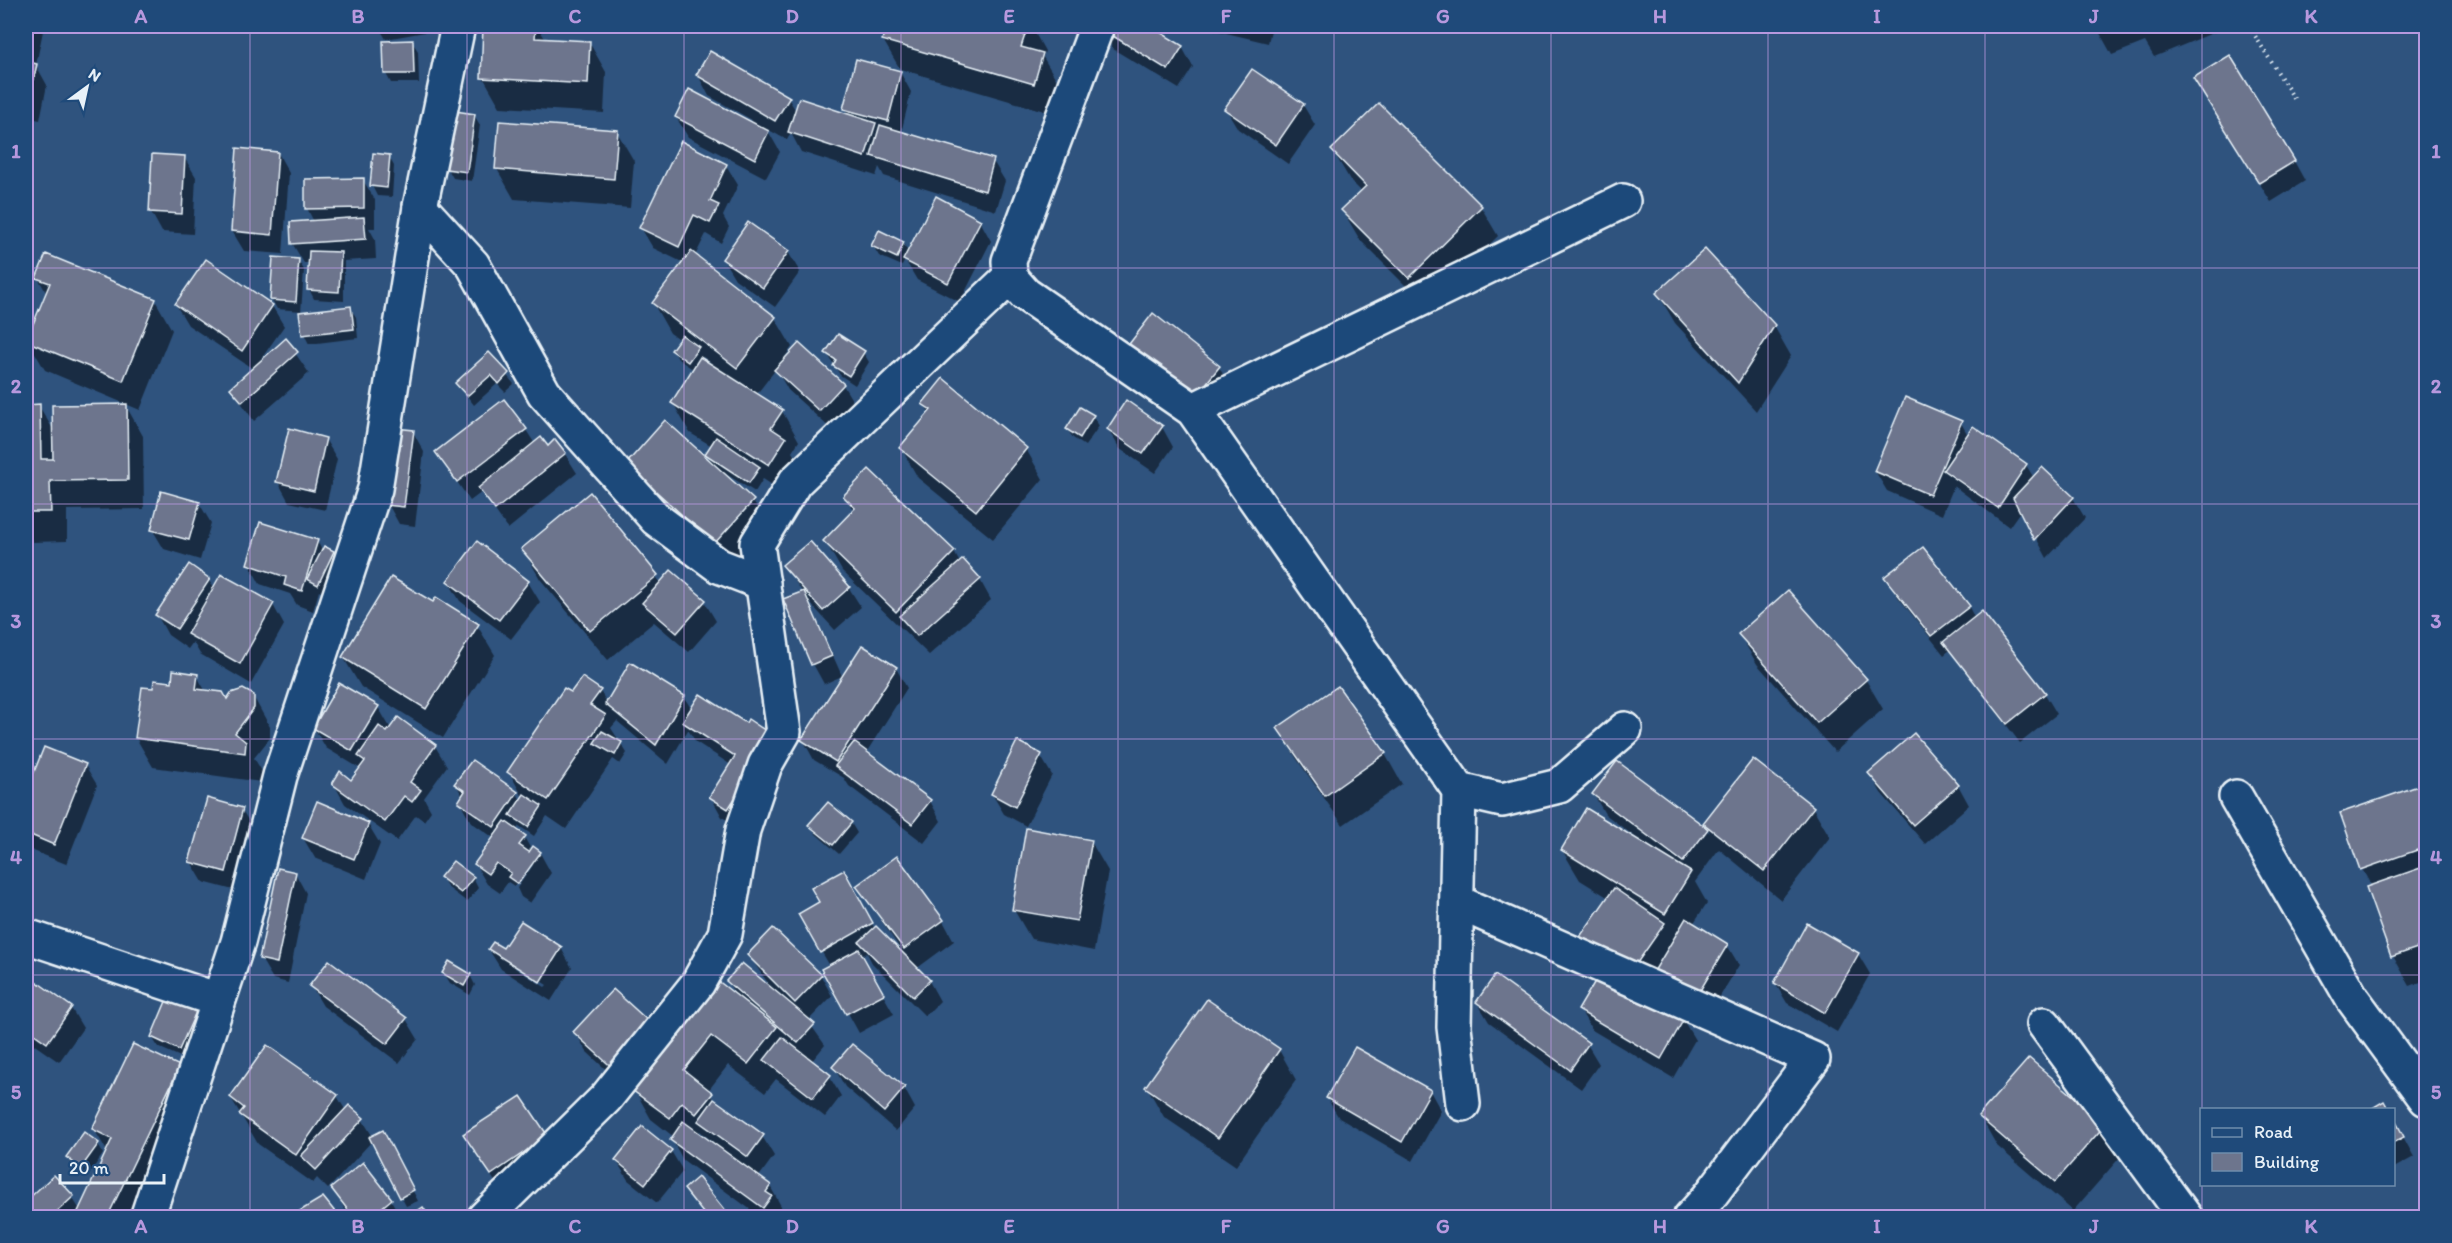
<svg xmlns="http://www.w3.org/2000/svg" width="2452" height="1243" font-family="Itim,sans-serif">
<style>
.shadow{fill:#0007;fill-rule:evenodd}
.building{fill:#6d758d;stroke:#e8f1f8;stroke-width:1.5}
.lines{fill:none;stroke-linecap:round;stroke-linejoin:round}
.street-casing{stroke:#e8f1f8;stroke-width:38}
.path{stroke:#e8f1f8;stroke-width:4;stroke-dasharray:1.5 4.5;stroke-linecap:butt}
.street{stroke:#1f4a7a;stroke-width:33}
.grid{fill:none;stroke:#b798de;stroke-width:1.5;stroke-opacity:0.55}
.neatline{fill:none;stroke:#b798de;stroke-width:2}
.grid-label{font-size:20px;text-anchor:middle;font-weight:bold;fill:#b798de}
</style>
<rect width="100%" height="100%" fill="#2f537e"/>
<filter id="ink" filterUnits="userSpaceOnUse"><feTurbulence type="fractalNoise" baseFrequency=".0167" numOctaves="2"/><feDisplacementMap in="SourceGraphic" scale="12" xChannelSelector="R" yChannelSelector="G"/><feConvolveMatrix kernelMatrix="1 2 1 2 8 2 1 2 1" color-interpolation-filters="sRGB"/></filter>
<g filter="url(#ink)">
<!-- shadow -->
<g class="shadow">
<path d="M26,26H44L36,65L47,85L40,120L26,117Z"/>
<path d="M378,26H424L425,32L386,39Z"/>
<path d="M485,26H537L546,40L589,42L606,72L604,113L500,107L483,77Z"/>
<path d="M887,26H1031L1045,51L1043,57L1059,84L1051,113L900,69L883,40Z"/>
<path d="M1104,26H1147L1182,47L1193,67L1179,89L1113,49L1102,28Z"/>
<path d="M1197,26H1272L1268,43Z"/>
<path d="M2096,26H2218L2220,30L2154,57L2145,42L2112,55Z"/>
<path d="M412,42L418,51L419,83H391L386,74Z"/>
<path d="M900,72L911,92L901,133L993,161L1005,181L996,211L884,176L879,167L876,176L801,152L791,133L787,140L767,129L780,152L766,178L688,137L676,117L750,122L752,120L709,96L698,75L788,98L796,111L849,116L845,109Z"/>
<path d="M2207,98L2294,161L2305,181L2271,202Z"/>
<path d="M1303,105L1315,125L1288,164L1238,129L1226,109Z"/>
<path d="M474,115L480,125L472,181L453,178L448,169Z"/>
<path d="M617,132L634,161L630,208L514,199L497,169Z"/>
<path d="M1333,151L1481,207L1498,236L1427,307L1360,240L1343,211L1362,192L1350,180Z"/>
<path d="M278,153L289,173L283,254L244,251L232,231Z"/>
<path d="M184,157L196,177L193,234L162,232L151,212Z"/>
<path d="M389,157L394,166L392,197L377,196L372,186Z"/>
<path d="M726,165L738,185L723,216L729,227L721,243L706,234L695,256L775,318L792,347L785,357L843,385L855,405L832,430L788,390L776,369L756,395L782,411L799,441L792,452L802,468L786,494L763,479L755,492L716,468L753,501L770,531L732,573L645,494L628,464L713,465L707,454L712,446L690,433L673,403L694,370L678,359L673,350L680,340L670,333L653,303L684,263L653,248L641,228ZM703,357L711,363L710,365L701,360Z"/>
<path d="M363,180L375,200V228H369L375,239L376,259L344,261V301L314,299L309,289L310,263H304L292,243L314,222L307,208Z"/>
<path d="M980,221L991,241L960,302L917,280L905,260L902,266L879,256L873,246L903,243L909,253Z"/>
<path d="M788,252L800,272L775,307L735,279L723,259Z"/>
<path d="M298,260L304,270L301,313V311L277,309L272,300Z"/>
<path d="M38,278L155,300L172,330L140,410L45,370L28,341L47,294Z"/>
<path d="M1658,294L1774,326L1791,356L1756,411L1675,323Z"/>
<path d="M176,305L272,306L284,326L259,362L286,340L309,373L254,421L231,388L253,369L188,325Z"/>
<path d="M350,308L356,317L358,338L309,344L304,334Z"/>
<path d="M1153,316L1219,367L1230,387L1201,424Z"/>
<path d="M863,352L869,362L855,385L840,375L827,353Z"/>
<path d="M489,354L514,384L505,392L497,384L474,405L457,383Z"/>
<path d="M924,404L1026,449L1043,479L993,539L918,478L901,448L930,414Z"/>
<path d="M26,406H39L54,431L126,406L143,436L144,509L67,510V541L33,542L26,529Z"/>
<path d="M1093,416L1099,426L1085,446L1073,438L1067,429Z"/>
<path d="M1961,423L1968,435L2026,465L2034,478L2073,498L2085,518L2047,558L2021,510L2009,527L1954,486L1942,515L1887,491L1875,471Z"/>
<path d="M1162,427L1173,447L1155,473L1120,449L1108,429Z"/>
<path d="M526,430L535,444L565,454L577,473L508,529L482,492L470,501L437,452Z"/>
<path d="M413,432L424,452L415,526L399,524L388,504Z"/>
<path d="M325,439L337,459L325,510L289,502L278,482Z"/>
<path d="M869,471L954,552L960,563L980,580L991,600L929,655L842,571L825,541L854,512L845,496Z"/>
<path d="M590,495L661,583L704,601L716,621L689,652L654,622L608,660L540,579L523,549Z"/>
<path d="M199,503L211,523L200,560L164,549L152,529Z"/>
<path d="M317,541L323,552L325,548L333,553L339,562L323,593L319,591L313,611L297,605L290,594L260,584L249,564Z"/>
<path d="M784,565L849,588L861,607L835,630L809,602L842,676L824,684L813,664L803,593Z"/>
<path d="M1886,577L1969,607L1975,619L1982,614L2045,694L2057,714L2020,743L1950,650L1944,655L1898,597Z"/>
<path d="M209,580L214,589L273,605L284,625L251,684L200,654L193,642L188,649L168,635L157,615Z"/>
<path d="M448,581L528,582L540,602L511,639L460,601Z"/>
<path d="M433,604L477,625L495,655L443,738L361,687L343,657Z"/>
<path d="M1740,635L1866,680L1883,709L1835,752L1757,664Z"/>
<path d="M896,668L907,688L866,753L930,801L941,821L924,843L849,786L844,778L814,760L803,740Z"/>
<path d="M197,676L206,692L228,702L253,696L270,727V738L254,758L263,773L261,782L153,767L136,738L155,690Z"/>
<path d="M1338,688L1385,754L1402,784L1343,825L1296,758L1279,728Z"/>
<path d="M600,691L607,703L684,697L692,710L746,725L740,828L722,817L711,797L731,765L696,742L688,730L668,764L617,721L611,728L627,753L620,764L613,759L566,829L547,816L534,836L519,826L516,831L524,837L532,851L540,853L551,873L530,903L521,897L517,888L533,865L531,863L514,886L508,882L500,893L487,884L475,864L494,838L471,822L460,802L463,797L456,784L517,793L521,801L523,797L509,772L571,694Z"/>
<path d="M378,707L391,729L435,746L447,766L424,798L431,811L424,821L416,815L397,841L345,804L334,784L352,782L361,769L326,748L314,728Z"/>
<path d="M44,749L85,765L97,785L66,864L26,848V796Z"/>
<path d="M1040,755L1052,775L1026,826L1004,814L992,794Z"/>
<path d="M1617,764L1710,833L1705,824L1813,808L1830,837L1781,900L1719,849L1695,882L1707,903L1693,924L1727,945L1739,965L1707,1018L1642,992L1609,898L1580,880L1562,850L1639,840L1605,814L1594,795Z"/>
<path d="M1870,773L1958,785L1969,805L1925,844L1881,793Z"/>
<path d="M2418,788L2426,803V980L2410,986L2393,956L2372,887L2362,869L2342,814Z"/>
<path d="M828,804L851,823L857,833L839,854L816,834L810,825Z"/>
<path d="M242,810L254,830L237,891L203,882L191,862Z"/>
<path d="M368,824L380,844L366,879L315,858L303,838Z"/>
<path d="M1091,842L1108,871L1094,951L1031,939L1014,910Z"/>
<path d="M843,872L875,929L909,962L858,886L943,921L954,941L916,969L929,981L940,1001L925,1016L872,963L867,953L861,956L894,1014L859,1033L848,1013L824,969L830,966L800,915L821,903Z"/>
<path d="M295,873L306,893L288,983L273,979L261,959Z"/>
<path d="M442,877L473,878L478,888L467,902L447,887Z"/>
<path d="M561,948L572,968L551,1001L501,969L489,950ZM515,965L547,985L545,987L515,968Z"/>
<path d="M1858,954L1870,974L1837,1032L1787,1003L1775,983Z"/>
<path d="M749,956L821,976L832,996L808,1021L825,1045L811,1062L829,1076L841,1096L825,1117L776,1079L765,1093L728,1065L708,1091L717,1103L762,1136L774,1156L758,1178L770,1186L781,1206L779,1210L782,1218H762L683,1160L672,1140L674,1137L651,1119L633,1087L629,1091L587,1052L575,1032L656,1030L737,998L728,982L766,985L768,983ZM700,1131L713,1142L712,1144L698,1134Z"/>
<path d="M444,973L470,975L475,985L470,995L450,983Z"/>
<path d="M1602,973L1683,1020L1695,1040L1673,1078L1592,1030L1580,1010Z"/>
<path d="M26,976L71,1008L83,1028L59,1062L26,1039Z"/>
<path d="M311,986L406,1019L418,1039L399,1063L323,1006Z"/>
<path d="M1477,1002L1587,1044L1599,1064L1581,1089L1489,1022Z"/>
<path d="M195,1013L200,1023L185,1059L158,1047L152,1037Z"/>
<path d="M1279,1050L1296,1080L1236,1166L1164,1117L1147,1087Z"/>
<path d="M179,1067L196,1097L138,1218H26V1203L54,1177L72,1197L80,1210L108,1153L94,1129Z"/>
<path d="M834,1067L904,1088L915,1108L896,1131L845,1087Z"/>
<path d="M1430,1091L1441,1111L1413,1161L1339,1118L1327,1098Z"/>
<path d="M337,1096L346,1111L362,1119L373,1137L388,1142L418,1201L406,1206L372,1141L328,1189L317,1178L313,1183L258,1144L231,1098Z"/>
<path d="M1980,1116L2105,1125L2122,1155L2073,1211L1997,1146Z"/>
<path d="M2394,1120L2414,1157L2394,1168Z"/>
<path d="M465,1135L547,1137L503,1194Z"/>
<path d="M98,1144L103,1154L87,1177L73,1166L68,1157Z"/>
<path d="M671,1151L683,1171L657,1203L628,1180L616,1160Z"/>
<path d="M363,1164L391,1200L401,1218H352L344,1208L333,1188Z"/>
</g>
<!-- building -->
<g class="building">
<path d="M483,26H536L535,38L590,41L588,84L481,78Z"/>
<path d="M886,26H1028L1021,47L1043,53L1034,84L882,40Z"/>
<path d="M1102,26H1150L1183,46L1168,70L1100,28Z"/>
<path d="M413,40L414,74H384L383,41Z"/>
<path d="M710,51L790,97L775,121L696,75Z"/>
<path d="M2230,55L2295,161L2259,183L2193,78Z"/>
<path d="M856,59L901,71L888,121L843,109Z"/>
<path d="M26,61L37,64L29,101L26,100Z"/>
<path d="M1252,69L1304,104L1276,145L1224,109Z"/>
<path d="M689,89L769,131L755,159L675,117Z"/>
<path d="M799,98L876,123L865,157L788,132Z"/>
<path d="M1379,103L1482,206L1409,278L1341,210L1366,186L1331,150Z"/>
<path d="M455,111L475,114L467,172L446,169Z"/>
<path d="M499,121L618,130L614,179L495,169Z"/>
<path d="M880,125L994,159L985,191L871,156Z"/>
<path d="M681,141L727,164L710,201L719,205L710,223L694,215L679,247L639,228Z"/>
<path d="M237,148L278,152L272,235L231,231Z"/>
<path d="M373,153L390,155L387,188L370,186Z"/>
<path d="M152,154L185,156L182,214L149,212Z"/>
<path d="M364,178V208L305,209V179Z"/>
<path d="M936,196L981,220L948,283L903,260Z"/>
<path d="M364,217L366,239L291,244L290,222Z"/>
<path d="M748,222L789,251L763,288L722,259Z"/>
<path d="M879,230L904,242L897,258L871,246Z"/>
<path d="M1705,249L1775,325L1738,383L1656,293Z"/>
<path d="M309,251L341,252L339,292L307,290Z"/>
<path d="M691,251L776,317L737,368L652,303Z"/>
<path d="M46,254L156,299L123,381L26,341L50,283L36,278Z"/>
<path d="M273,257L299,259L296,302L270,300Z"/>
<path d="M206,259L273,305L242,351L175,304Z"/>
<path d="M351,306L354,329L302,335L299,312Z"/>
<path d="M1153,313L1220,366L1189,405L1123,352Z"/>
<path d="M838,334L865,351L849,376L833,366L836,360L825,353Z"/>
<path d="M682,335L699,347L688,362L671,350Z"/>
<path d="M286,338L298,352L242,402L230,388Z"/>
<path d="M799,343L844,384L819,411L774,370Z"/>
<path d="M489,352L509,373L499,384L491,375L467,396L455,383Z"/>
<path d="M700,357L783,410L771,428L786,438L769,465L671,403Z"/>
<path d="M943,378L1027,448L976,511L899,448L931,410L922,404Z"/>
<path d="M1905,397L1962,421L1930,495L1874,471Z"/>
<path d="M504,399L527,429L457,482L435,452Z"/>
<path d="M1126,400L1163,426L1143,454L1107,429Z"/>
<path d="M40,404L41,459H53L52,405L127,404L128,480L50,481L51,512H26V405Z"/>
<path d="M1080,407L1094,415L1080,438L1066,429Z"/>
<path d="M665,420L754,500L714,544L626,464Z"/>
<path d="M1973,426L2027,464L1998,508L1943,470Z"/>
<path d="M289,428L326,438L314,491L276,482Z"/>
<path d="M395,428L414,430L404,507L386,505Z"/>
<path d="M541,437L548,446L555,439L566,453L495,510L478,488Z"/>
<path d="M716,437L760,467L749,483L705,454Z"/>
<path d="M2042,467L2074,497L2034,540L2013,498Z"/>
<path d="M869,469L955,551L896,612L823,541L855,508L843,496Z"/>
<path d="M161,491L200,502L189,540L151,530Z"/>
<path d="M590,492L658,575L590,631L521,549Z"/>
<path d="M260,522L318,540L302,591L284,585L286,577L247,564Z"/>
<path d="M477,541L529,581L499,620L447,581Z"/>
<path d="M810,541L850,587L823,611L782,565Z"/>
<path d="M324,546L334,551L318,585L307,579Z"/>
<path d="M1923,547L1970,606L1931,636L1884,577Z"/>
<path d="M963,559L981,579L917,636L899,616Z"/>
<path d="M189,564L210,579L177,629L155,615Z"/>
<path d="M671,570L706,600L677,633L642,603Z"/>
<path d="M221,574L274,603L240,664L187,634Z"/>
<path d="M391,577L433,602L436,597L479,624L426,709L342,657Z"/>
<path d="M1788,590L1867,679L1817,723L1738,634Z"/>
<path d="M804,591L832,656L811,665L783,599Z"/>
<path d="M1982,611L2046,693L2007,724L1943,642Z"/>
<path d="M862,645L897,667L836,762L801,740Z"/>
<path d="M630,662L685,696L656,745L605,704Z"/>
<path d="M173,670L198,674L196,689L223,692L227,699L231,693L243,689L254,695V708L235,733L246,742L245,753L135,738L142,687L153,688L154,680L172,682Z"/>
<path d="M582,677L601,690L590,705L606,715L548,800L507,772L564,688L571,692Z"/>
<path d="M339,683L379,706L352,751L313,728Z"/>
<path d="M1338,686L1386,753L1325,796L1277,728Z"/>
<path d="M700,694L746,723L748,719L775,737L728,809L709,797L735,756L682,722Z"/>
<path d="M398,717L436,745L410,782L421,790L412,802L404,796L385,822L332,784L340,771L351,780L365,761L358,756L379,726L387,732Z"/>
<path d="M602,731L622,742L615,755L594,743Z"/>
<path d="M1914,733L1959,785L1913,825L1868,773Z"/>
<path d="M1017,741L1042,754L1015,807L991,794Z"/>
<path d="M854,742L931,800L912,824L835,766Z"/>
<path d="M44,747L86,764L54,845L26,833V792Z"/>
<path d="M1753,759L1814,807L1764,871L1703,823Z"/>
<path d="M472,760L518,792L494,827L458,802L465,791L454,784Z"/>
<path d="M1617,761L1708,829L1683,862L1592,794Z"/>
<path d="M2418,786L2426,808V847L2360,870L2340,813Z"/>
<path d="M524,794L542,806L528,827L510,815Z"/>
<path d="M207,798L243,808L226,872L189,862Z"/>
<path d="M317,801L369,823L354,859L302,838Z"/>
<path d="M828,802L852,822L833,845L808,825Z"/>
<path d="M1586,808L1691,872L1665,914L1561,850Z"/>
<path d="M505,821L526,836L519,845L529,852L533,846L541,852L518,884L508,877L511,873L496,863L488,874L474,864Z"/>
<path d="M1026,828L1092,840L1077,921L1012,910Z"/>
<path d="M897,856L944,920L904,949L856,886Z"/>
<path d="M453,861L474,877L461,893L440,877Z"/>
<path d="M2426,866V945L2391,957L2366,887Z"/>
<path d="M278,868L296,872L277,963L259,959Z"/>
<path d="M844,870L873,923L820,953L798,914L819,902L811,888Z"/>
<path d="M1614,888L1665,923L1630,973L1579,938Z"/>
<path d="M1686,918L1728,944L1695,999L1653,973Z"/>
<path d="M521,921L562,947L540,982L488,949L493,942L503,948Z"/>
<path d="M1807,923L1859,953L1825,1013L1774,983Z"/>
<path d="M876,926L930,980L913,997L859,942Z"/>
<path d="M773,928L822,975L795,1003L747,955Z"/>
<path d="M859,949L884,994L846,1014L821,969Z"/>
<path d="M329,960L407,1018L387,1044L309,986Z"/>
<path d="M449,961L471,974L464,986L442,973Z"/>
<path d="M742,963L815,1024L798,1043L726,981Z"/>
<path d="M1601,971L1684,1019L1661,1059L1578,1010Z"/>
<path d="M26,974L72,1007L47,1043L26,1028Z"/>
<path d="M1495,975L1589,1043L1570,1070L1476,1002Z"/>
<path d="M717,980L777,1027L748,1064L711,1036L684,1070L713,1093L696,1114L682,1102L670,1118L632,1090Z"/>
<path d="M613,989L657,1029L617,1072L573,1032Z"/>
<path d="M167,999L196,1012L179,1050L151,1037Z"/>
<path d="M1207,999L1280,1049L1218,1138L1145,1087Z"/>
<path d="M782,1037L831,1075L813,1098L764,1060Z"/>
<path d="M133,1044L180,1066L107,1218H75L112,1139L92,1129Z"/>
<path d="M852,1044L905,1087L884,1112L832,1067Z"/>
<path d="M267,1045L338,1095L296,1155L239,1114L244,1108L230,1097Z"/>
<path d="M1355,1047L1431,1090L1402,1142L1326,1098Z"/>
<path d="M2029,1058L2106,1124L2055,1182L1978,1116Z"/>
<path d="M521,1096L548,1136L491,1175L463,1134Z"/>
<path d="M714,1099L764,1135L748,1157L698,1121Z"/>
<path d="M2384,1101L2389,1110H2369Z"/>
<path d="M349,1105L364,1118L316,1170L301,1156Z"/>
<path d="M2394,1118L2404,1137L2394,1142Z"/>
<path d="M683,1121L771,1185L766,1192L772,1196L763,1208L670,1140Z"/>
<path d="M642,1126L672,1150L645,1184L615,1160Z"/>
<path d="M383,1130L414,1190L400,1198L369,1137Z"/>
<path d="M84,1132L99,1143L81,1168L66,1157Z"/>
<path d="M363,1162L392,1199L369,1218H354L331,1188Z"/>
<path d="M54,1175L74,1196L50,1218H26V1201Z"/>
<path d="M698,1177L731,1218H707L684,1189Z"/>
<path d="M323,1197L340,1218H288Z"/>
<path d="M423,1207L430,1218H407Z"/>
</g>
<g class="lines">
<!-- street casing -->
<g class="street-casing">
<g id="street">
<path d="M1097,26L1009,261L1010,277L1025,294L1193,410L1459,790L1502,800L1559,786L1625,729"/>
<path d="M420,207L473,265L544,393L656,519L719,566L763,583"/>
<path d="M1193,410L1623,201"/>
<path d="M1459,790L1454,1027L1463,1104"/>
<path d="M2236,797L2352,998L2426,1099"/>
<path d="M1457,902L1813,1059L1709,1197L1690,1218"/>
<path d="M26,936L218,1000"/>
<path d="M2044,1024L2186,1218"/>
<path d="M147,1218L238,942L280,776L375,489L420,207L458,26"/>
<path d="M484,1218L606,1098L698,983L725,934L743,830L765,765L784,732L757,544L795,482L1010,277"/>
</g>
</g>
<!-- path -->
<path class="path" d="M2249,26L2295,100"/>
<!-- street -->
<use href="#street" class="street"/>
</g>
</g>
<!-- grid -->
<path class="grid" d="M250,26V1218M467,26V1218M684,26V1218M901,26V1218M1118,26V1218M1334,26V1218M1551,26V1218M1768,26V1218M1985,26V1218M2202,26V1110M26,268H2426M26,504H2426M26,739H2426M26,975H2426M2202,1184V1218"/>
<!-- margin -->
<rect width="2452" height="1243" fill="none" stroke="#1f4a7a" stroke-width="66"/>
<!-- legend -->
<rect x="2200" y="1108" width="195" height="78" fill="#1f4a7a" stroke="#6f8dac" stroke-width="1.5"/>
<rect x="2212" y="1128" width="30" height="9" fill="#1f4a7a" stroke="#6f8dac" stroke-width="1.5"/>
<text x="2254" y="1138" font-size="18" fill="#e8f1f8">Road</text>
<rect x="2212" y="1153" width="30" height="18" fill="#6d758d" stroke="#6f8dac" stroke-width="1.5"/>
<text x="2254" y="1168" font-size="18" fill="#e8f1f8">Building</text>
<!-- north arrow -->
<g transform="translate(87 87) rotate(33)" stroke="#1f4a7a" stroke-width="4.5" paint-order="stroke">
<path d="M0-4.5L10 22L0 15L-10 22Z" fill="#e8f1f8"/>
<text y="-9" font-size="16" font-weight="bold" text-anchor="middle" fill="#e8f1f8">N</text>
</g>
<!-- scale -->
<path d="M60 1174v9h104v-9" fill="none" stroke="#e8f1f8" stroke-width="3"/>
<text x="69" y="1174" font-size="18" fill="#e8f1f8" stroke="#1f4a7a" stroke-width="4.5" paint-order="stroke">20 m</text>
<rect x="33" y="33" width="2386" height="1177" class="neatline"/>
<g class="grid-label">
<text x="141" y="23">A</text>
<text x="358" y="23">B</text>
<text x="575" y="23">C</text>
<text x="792" y="23">D</text>
<text x="1009" y="23">E</text>
<text x="1226" y="23">F</text>
<text x="1443" y="23">G</text>
<text x="1660" y="23">H</text>
<text x="1877" y="23">I</text>
<text x="2094" y="23">J</text>
<text x="2311" y="23">K</text>
<text x="16" y="158">1</text>
<text x="2436" y="158">1</text>
<text x="16" y="393">2</text>
<text x="2436" y="393">2</text>
<text x="16" y="628">3</text>
<text x="2436" y="628">3</text>
<text x="16" y="864">4</text>
<text x="2436" y="864">4</text>
<text x="16" y="1099">5</text>
<text x="2436" y="1099">5</text>
<text x="141" y="1233">A</text>
<text x="358" y="1233">B</text>
<text x="575" y="1233">C</text>
<text x="792" y="1233">D</text>
<text x="1009" y="1233">E</text>
<text x="1226" y="1233">F</text>
<text x="1443" y="1233">G</text>
<text x="1660" y="1233">H</text>
<text x="1877" y="1233">I</text>
<text x="2094" y="1233">J</text>
<text x="2311" y="1233">K</text>
</g>
</svg>
